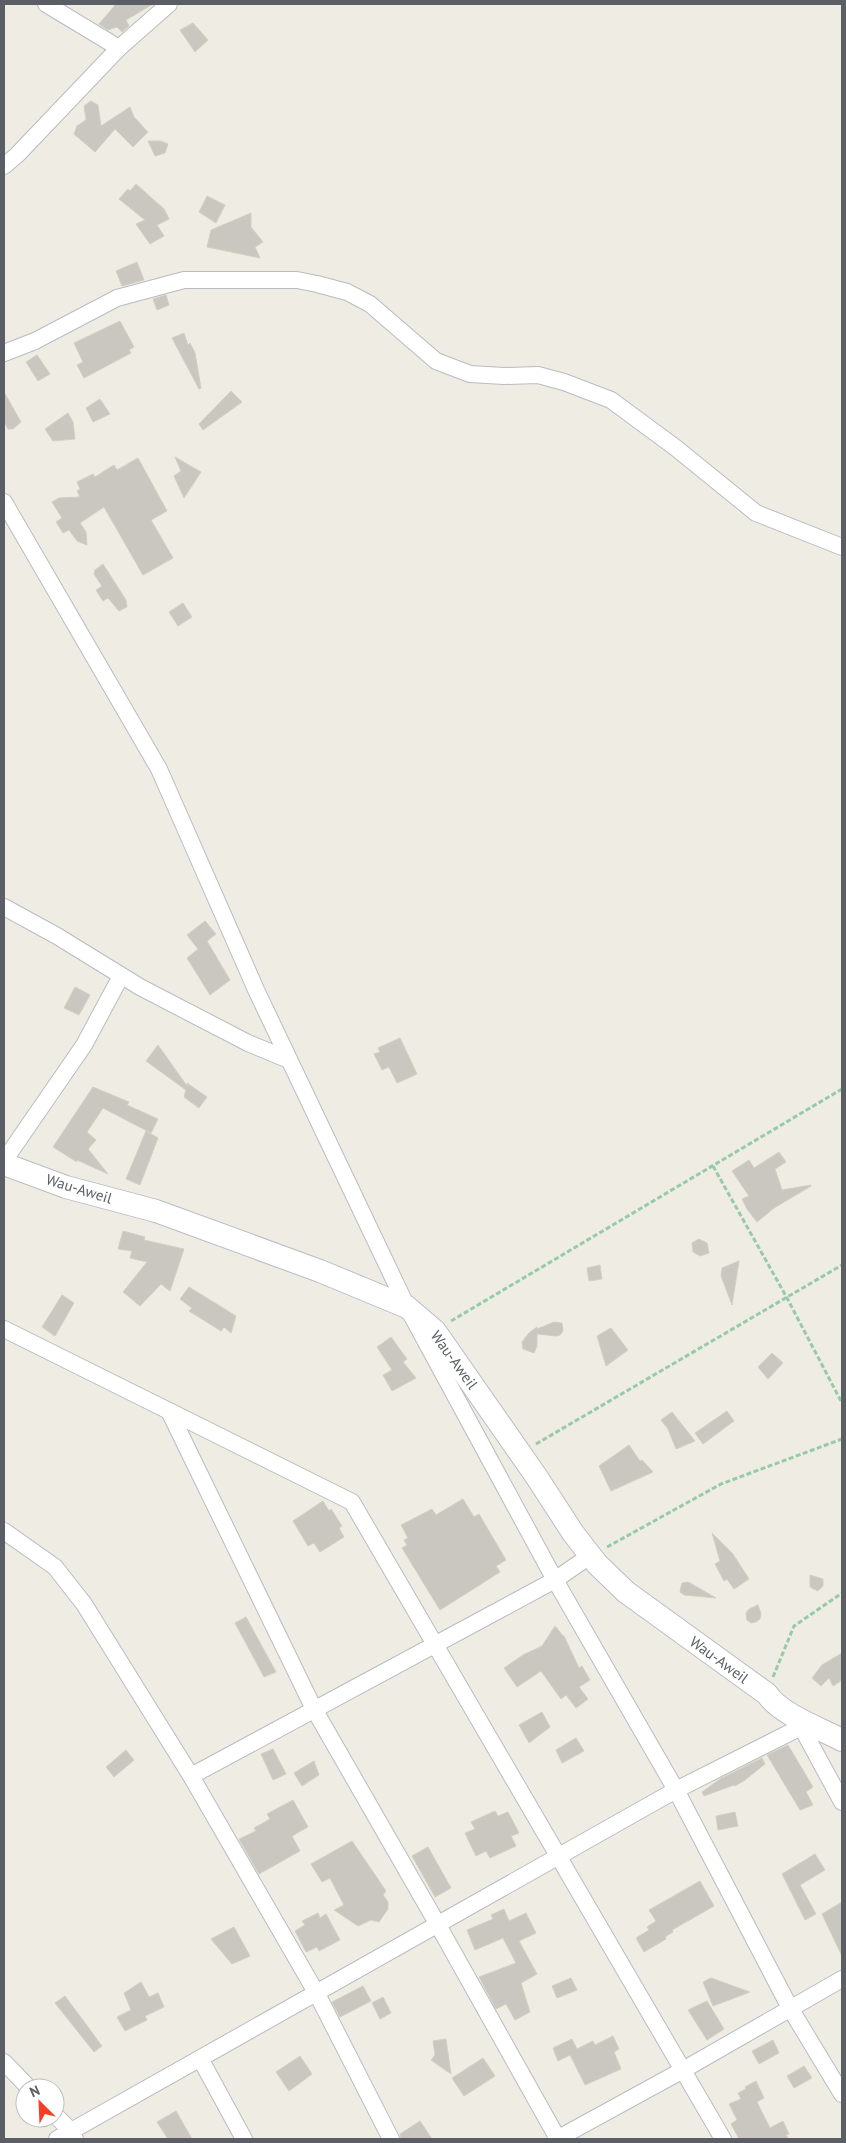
<svg xmlns="http://www.w3.org/2000/svg" width="846" height="2143" font-family="'PT Sans',sans-serif">
<style>
.building{fill:#cac7c0;stroke:#d4cfc1}
.lines{fill:none;stroke-linecap:round;stroke-linejoin:round}
.street-casing{stroke:#b8bbc0;stroke-width:18}
.secondary-casing{stroke:#b9bcc3;stroke-width:24}
.path{stroke:#96caa8;stroke-width:3;stroke-dasharray:5 2.5;stroke-linecap:butt}
.street{stroke:#fff;stroke-width:16}
.secondary{stroke:#fff;stroke-width:22}
.labels{text-anchor:middle;stroke-width:5;stroke-linejoin:round;paint-order:stroke}
.street-label{font-size:15px;fill:#5b5f65;stroke:#fff}
</style>
<rect width="100%" height="100%" fill="#efede3"/>
<!-- building -->
<g class="building">
<path d="M116,4H153L126,20L129,26L122,32L117,27L108,30L99,24Z"/>
<path d="M193,23L208,40L195,52L180,30Z"/>
<path d="M91,101L98,105L101,126L130,107L134,117L148,132L133,147L115,129L95,152L74,134L77,126L86,120L84,106Z"/>
<path d="M148,141H161L168,144L165,153L155,156Z"/>
<path d="M136,184L164,209L169,219L157,225L164,236L150,244L136,224L145,220L119,199L128,189L130,191Z"/>
<path d="M207,196L225,205L216,223L199,212Z"/>
<path d="M251,213V227L263,242L255,247L260,258L207,247L211,230Z"/>
<path d="M137,262L144,280L122,286L116,271Z"/>
<path d="M166,295L169,305L157,310L153,299Z"/>
<path d="M120,321L134,347L129,350L131,353L84,378L77,365L83,362L74,343Z"/>
<path d="M184,333L188,345L190,343L195,353L201,388L199,389L172,338Z"/>
<path d="M37,355L50,374L38,381L26,362Z"/>
<path d="M231,391L242,402L203,430L199,424Z"/>
<path d="M4,392L21,422L13,429H8L4,422Z"/>
<path d="M100,399L110,414L93,422L86,408Z"/>
<path d="M68,413L73,422L75,439L53,441L45,429Z"/>
<path d="M175,457L201,472L184,498L174,476L181,471Z"/>
<path d="M138,458L167,511L151,520L173,558L143,575L104,507L80,523L86,532L87,545L77,541L69,530L63,533L56,522L62,518L52,502L59,498L80,497L77,491L80,489L77,482L93,474L95,477L114,465L117,470Z"/>
<path d="M103,564L126,600L127,607L119,611L108,598L103,601L96,590L102,586L94,574L95,570Z"/>
<path d="M183,603L192,617L178,626L169,612Z"/>
<path d="M205,921L216,934L207,941L230,980L210,995L187,958L198,949L187,935Z"/>
<path d="M75,987L90,995L79,1015L64,1008Z"/>
<path d="M400,1038L417,1074L397,1083L389,1067L382,1070L374,1054L380,1052L378,1048Z"/>
<path d="M158,1045L187,1086V1083L207,1097L199,1108L184,1097L186,1090L146,1061Z"/>
<path d="M93,1087L129,1102L127,1105L158,1119L151,1133L103,1108L87,1132L96,1140L88,1149L108,1174L77,1160V1162L53,1147Z"/>
<path d="M146,1131L158,1138L140,1185L126,1179Z"/>
<path d="M779,1152L786,1162L775,1169L782,1190L811,1185V1186L774,1208L757,1222L747,1209L742,1199L749,1196L732,1171L749,1160L754,1168Z"/>
<path d="M123,1231L145,1237L144,1240L184,1249L170,1291L161,1284L140,1306L123,1292L147,1262L130,1258L132,1251L118,1249Z"/>
<path d="M699,1239L707,1243L709,1253L700,1256L693,1252L692,1243Z"/>
<path d="M739,1261L732,1305L721,1276L722,1268Z"/>
<path d="M600,1265L602,1279L589,1281L587,1268Z"/>
<path d="M189,1287L236,1316L231,1333L224,1327L221,1331L189,1311L192,1308L180,1299Z"/>
<path d="M62,1295L74,1303L55,1336L42,1327Z"/>
<path d="M554,1322L562,1323L563,1331L560,1335L556,1336L537,1334V1346L534,1353L523,1349L522,1342L529,1333L537,1327V1329Z"/>
<path d="M611,1328L628,1350L606,1366L597,1336Z"/>
<path d="M391,1337L407,1359L403,1362L416,1378L392,1391L383,1375L392,1370L377,1347Z"/>
<path d="M772,1353L783,1363L768,1379L758,1367Z"/>
<path d="M727,1411L734,1421L703,1444L695,1433Z"/>
<path d="M672,1412L695,1441L676,1449L668,1429L661,1420Z"/>
<path d="M629,1445L640,1461L642,1460L653,1472L611,1491L599,1466Z"/>
<path d="M463,1499L474,1517L479,1514L506,1560L496,1566L500,1572L440,1610L402,1548L407,1545L404,1540L408,1538L401,1525L432,1509L436,1515Z"/>
<path d="M323,1501L329,1511L331,1509L342,1526L339,1528L344,1537L320,1552L314,1543L308,1546L293,1521Z"/>
<path d="M712,1533L733,1554L749,1579L734,1589L727,1579L724,1581L715,1564L720,1561Z"/>
<path d="M810,1575L823,1579V1586L818,1591L810,1587Z"/>
<path d="M688,1582L690,1583L716,1598L684,1595L680,1592L681,1587L682,1583Z"/>
<path d="M758,1605L761,1614L760,1619L756,1622L751,1623L747,1620L746,1613L749,1609Z"/>
<path d="M246,1617L276,1672L264,1677L235,1623Z"/>
<path d="M555,1626L563,1636H564L579,1668L582,1666L590,1680L579,1687L588,1699L576,1708L566,1695L561,1699L541,1671L517,1687L504,1668L523,1655L542,1646Z"/>
<path d="M842,1653V1680L833,1686L829,1678L821,1686L812,1678L822,1665Z"/>
<path d="M542,1712L550,1727L529,1743L519,1725Z"/>
<path d="M576,1738L584,1751L562,1763L556,1750Z"/>
<path d="M788,1745L813,1787L806,1792L813,1805L800,1810L767,1755Z"/>
<path d="M273,1749L286,1774L273,1780L261,1754Z"/>
<path d="M126,1750L134,1760L114,1777L106,1767Z"/>
<path d="M762,1758L765,1764L745,1780L735,1786L734,1785L704,1796L702,1792L720,1779Z"/>
<path d="M314,1761L319,1775L302,1786L294,1773Z"/>
<path d="M293,1800L308,1827L292,1836L300,1851L259,1874L239,1839L256,1831L254,1828L270,1819L267,1814Z"/>
<path d="M495,1811L498,1816L508,1812L519,1833L511,1836L516,1846L490,1858L486,1851L476,1856L465,1833L475,1829L471,1822Z"/>
<path d="M735,1812L738,1826L718,1830L716,1816Z"/>
<path d="M352,1841L386,1891L383,1895L388,1902V1909L379,1922L371,1920L358,1926L334,1910L344,1905L330,1878L322,1882L311,1864Z"/>
<path d="M428,1847L451,1888L435,1897L412,1856Z"/>
<path d="M815,1854L825,1870L800,1885L816,1914L805,1920L782,1874Z"/>
<path d="M700,1881L714,1906L672,1930L673,1932L665,1937L666,1939L644,1952L636,1938L649,1930L647,1927L656,1921L649,1910Z"/>
<path d="M842,1902V1956L822,1914Z"/>
<path d="M504,1909L509,1921L526,1913L536,1933L519,1941L537,1974L521,1983L530,2012L515,2020L506,2004L496,2009L479,1977L516,1963L503,1938L475,1950L467,1930L493,1919L491,1915Z"/>
<path d="M318,1913L320,1918L326,1914L340,1940L319,1951L317,1947L306,1952L295,1931L305,1925L302,1921Z"/>
<path d="M234,1927L250,1956L232,1964L211,1939Z"/>
<path d="M571,1978L577,1990L557,1998L552,1986Z"/>
<path d="M711,1978L750,1992L713,2006L703,1982Z"/>
<path d="M141,1982L149,1997L158,1993L164,2007L145,2016L147,2020L125,2031L117,2017L131,2010L124,1993Z"/>
<path d="M363,1986L371,2001L340,2017L332,2002Z"/>
<path d="M65,1996L102,2046L94,2052L55,2003Z"/>
<path d="M383,1997L391,2013L380,2019L372,2003Z"/>
<path d="M707,2001L724,2029L707,2040L688,2010Z"/>
<path d="M613,2036L619,2049L614,2052L621,2069L585,2085L570,2055L558,2061L553,2048L572,2039L577,2049L593,2041L595,2045Z"/>
<path d="M446,2039L451,2074L431,2060L435,2055L433,2041Z"/>
<path d="M773,2040L779,2053L759,2064L752,2051Z"/>
<path d="M300,2056L312,2074L289,2091L276,2072Z"/>
<path d="M483,2058L495,2076L464,2096L452,2078Z"/>
<path d="M804,2066L812,2078L794,2088L787,2076Z"/>
<path d="M756,2081L764,2098L757,2102L770,2128L783,2121L789,2134L786,2135L789,2139H739L731,2124L737,2120L729,2104L741,2099L738,2093L746,2089L745,2087Z"/>
<path d="M176,2111L192,2139H168L157,2122Z"/>
<path d="M420,2121L432,2139H401L400,2134Z"/>
</g>
<g class="lines">
<!-- street casing -->
<g class="street-casing">
<g id="street">
<path d="M46,4L119,48"/>
<path d="M4,166L17,155L119,48L169,4"/>
<path d="M4,353L35,341L117,298L184,280H297L317,284L347,292L370,304L436,361L470,374L504,376L538,375L564,382L611,400L676,448L756,513L842,547"/>
<path d="M4,502L159,769L257,992L407,1307L555,1580L676,1790L790,2008L842,2094"/>
<path d="M4,907L57,936L140,987L248,1043L289,1060"/>
<path d="M4,1161L84,1045L121,976"/>
<path d="M4,1329L352,1502L723,2139"/>
<path d="M169,1411L314,1709L438,1925L558,2139"/>
<path d="M4,1531L55,1567L84,1604L191,1776L317,1994L391,2139"/>
<path d="M796,1717L842,1802"/>
<path d="M191,1776L555,1580L591,1555"/>
<path d="M201,2060L244,2139"/>
<path d="M4,2062L29,2088"/>
<path d="M55,2115L71,2131L75,2139"/>
<path d="M57,2139L676,1790L801,1727"/>
<path d="M557,2139L683,2070L842,1979"/>
</g>
</g>
<!-- secondary casing -->
<g class="secondary-casing">
<path id="secondary" d="M4,1164L66,1187L156,1211L320,1271L407,1307L435,1331L536,1476L573,1533L597,1564L626,1592L767,1694C780,1714 821,1729 842,1740"/>
</g>
<!-- path -->
<g class="path">
<path d="M713,1166L787,1298L842,1403"/>
<path d="M451,1321L842,1089"/>
<path d="M536,1444L842,1265"/>
<path d="M607,1547L721,1484L842,1439"/>
<path d="M773,1677L794,1626L842,1593"/>
</g>
<!-- street -->
<use href="#street" class="street"/>
<!-- secondary -->
<use href="#secondary" class="secondary"/>
</g>
<g class="labels">
<!-- street labels -->
<g class="street-label">
<text transform="translate(79 1189) rotate(17)" y="5">Wau-Aweil</text>
<text transform="translate(454 1360) rotate(54)" y="5">Wau-Aweil</text>
<text transform="translate(719 1660) rotate(36)" y="5">Wau-Aweil</text>
</g>
</g>
<!-- border -->
<rect width="846" height="2143" fill="none" stroke="#5b5f65" stroke-width="10"/>
<!-- north arrow -->
<g transform="translate(40 2103) rotate(336)"><circle r="24" fill="#ffffff" stroke="#bdbfc1"/>
<path d="M0-4L9 19L0 12L-9 19Z" fill="#f73e22"/>
<text y="-8" font-size="14" font-weight="bold" text-anchor="middle" fill="#5b5f65">N</text>
</g>
</svg>
